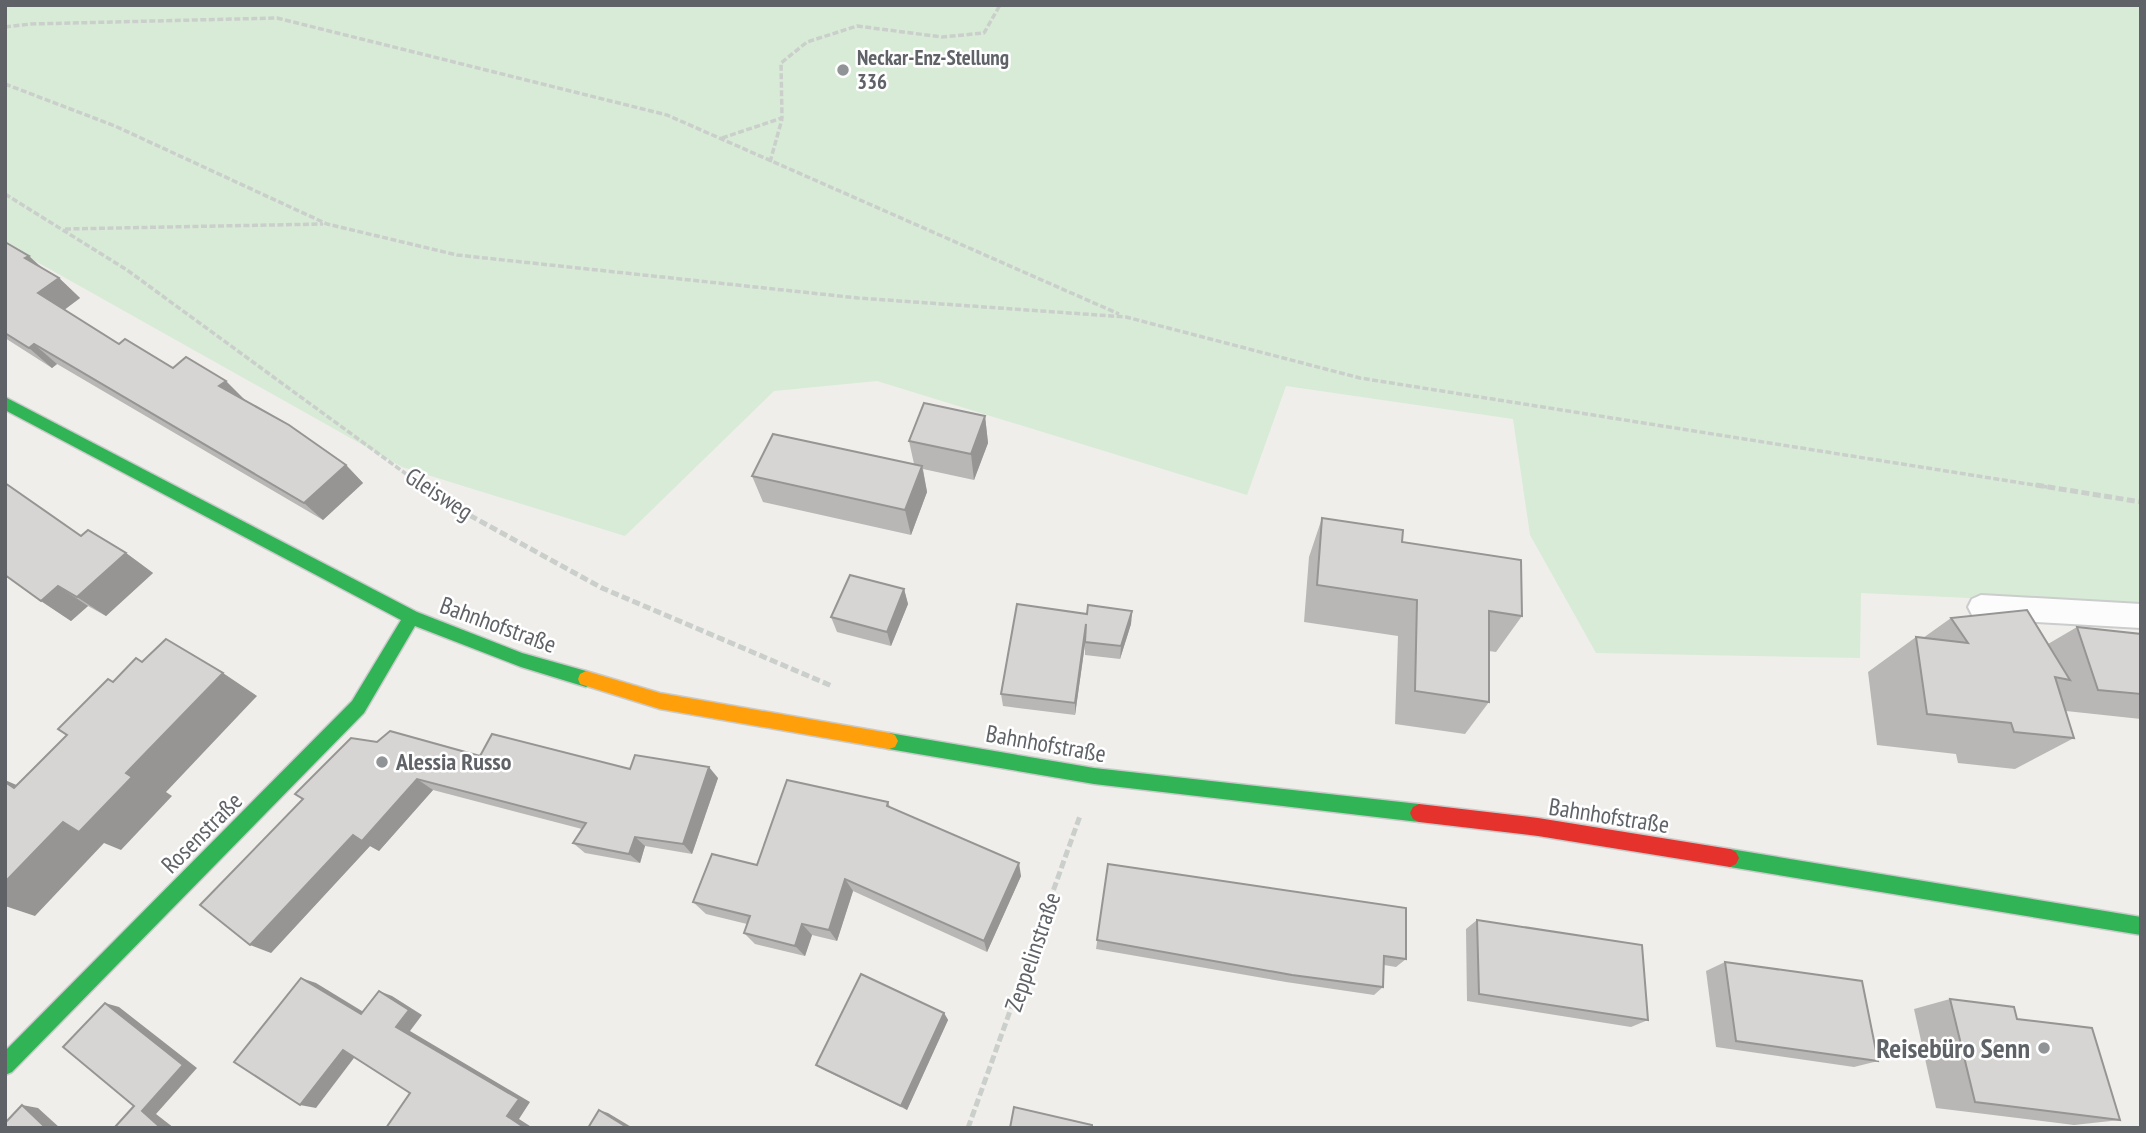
<svg xmlns="http://www.w3.org/2000/svg" width="2146" height="1133" font-family="'PT Sans Narrow',sans-serif">
<style>
.green{fill:#d8ebd6}
.lines{fill:none;stroke-linecap:round;stroke-linejoin:round}
.lane-casing{stroke:#cbcccc;stroke-width:4}
.fast-casing{stroke:#cacacb;stroke-width:3}
.slow-casing{stroke:#cacacb;stroke-width:3}
.jam-casing{stroke:#cacacb;stroke-width:3}
.path-far1{stroke:#cacfcc;stroke-width:3.5;stroke-dasharray:6 2.5;stroke-linecap:butt}
.path{stroke:#cacfcc;stroke-width:5;stroke-dasharray:8 3.5;stroke-linecap:butt}
.lane{fill:#fdfcfc;fill-rule:evenodd}
.fast{fill:#30b455;fill-rule:evenodd}
.slow{fill:#ff9f0a;fill-rule:evenodd}
.jam{fill:#e5322d;fill-rule:evenodd}
.wall{fill:#b8b7b5}
.shaded-wall{fill:#969594}
.building{fill:#d6d5d3;stroke:#969594;stroke-width:2}
.poi-dot{fill:#919496;stroke:#fff;stroke-width:2.5}
.labels{text-anchor:middle;stroke-width:5;stroke-linejoin:round;paint-order:stroke}
.far-poi-label{font-size:21px;font-weight:bold;fill:#5f6368;stroke:#fff;text-anchor:start}
.street-label{font-size:24px;fill:#5f6368;stroke:#fff}
.poi-label{font-size:24px;font-weight:bold;fill:#5f6368;stroke:#fff;text-anchor:start}
.near-poi-label{font-size:28px;font-weight:bold;fill:#5f6368;stroke:#fff;text-anchor:end}
</style>
<rect width="100%" height="100%" fill="#efeeea"/>
<!-- green -->
<path class="green" d="M5,5H2141V606L1861,593L1860,658L1596,653L1530,535L1513,419L1286,386L1247,495L877,381L774,391L625,536L402,467L5,244Z"/>
<g class="lines">
<!-- lane casing -->
<g class="lane-casing">
<path id="lane" d="M1981,595L2141,604V628L1981,619L1972,615L1968,607L1972,599Z"/>
</g>
<!-- fast casing -->
<g class="fast-casing">
<g id="fast">
<path d="M5,397L417,612L522,653L586,671L592,674L594,679L592,684L586,687L521,667L415,626L364,713L12,1072L5,1075V1051L352,701L401,620L5,410Z"/>
<path d="M889,733L1094,768L1419,804L1425,807L1428,813L1425,819L1419,822L1094,784L889,749L883,747L880,741L883,735Z"/>
<path d="M1730,849L2141,917V935L1730,867L1724,864L1721,858L1724,852Z"/>
</g>
</g>
<!-- slow casing -->
<g class="slow-casing">
<path id="slow" d="M586,671L660,693L889,733L895,735L898,741L895,747L889,749L660,709L580,684L578,679L580,674Z"/>
</g>
<!-- jam casing -->
<g class="jam-casing">
<path id="jam" d="M1419,804L1538,818L1730,849L1736,852L1739,858L1736,864L1730,867L1538,836L1419,822L1413,819L1410,813L1413,807Z"/>
</g>
<!-- path-far1 -->
<g class="path-far1">
<path d="M5,27L31,24L277,18L667,115L1119,314"/>
<path d="M5,84L115,126L327,224L457,255L858,298L1126,317L1360,378L2047,487"/>
<path d="M722,138L782,118L781,63L807,42L857,26L942,37L984,33L1000,5"/>
<path d="M770,162L782,119"/>
<path d="M5,194L127,270L424,487"/>
<path d="M65,229L323,224"/>
</g>
<!-- path -->
<g class="path">
<path d="M421,485L440,499L602,588L832,686"/>
<path d="M2036,485L2141,502"/>
<path d="M968,1128L1080,816"/>
</g>
<!-- lane -->
<use href="#lane" class="lane"/>
<!-- fast -->
<use href="#fast" class="fast"/>
<!-- slow -->
<use href="#slow" class="slow"/>
<!-- jam -->
<use href="#jam" class="jam"/>
</g>
<!-- wall -->
<g class="wall">
<path d="M5,242L43,269L59,278L80,298L64,310L119,344L245,400L346,465L363,483L323,520L57,364L52,368L5,338Z"/>
<path d="M985,416L988,443L974,480L923,469L927,492L911,535L763,502L752,476L914,464L909,441Z"/>
<path d="M1322,518L1402,542L1522,616L1496,652L1489,651V702L1465,734L1395,724L1398,636L1304,622L1309,557Z"/>
<path d="M81,536L126,553L153,573L106,616L88,606L71,621L41,601Z"/>
<path d="M904,589L908,604L891,646L837,632L831,617Z"/>
<path d="M1132,611L1131,624L1120,659L1085,655V644L1075,715L1003,706L1001,694L1087,614Z"/>
<path d="M1951,618L2048,644L2077,627L2141,634V719L2066,711L2074,738L2015,769L1958,763L1956,754L1877,745L1868,672L1916,637L1923,638Z"/>
<path d="M480,756L630,769L718,778L692,854L645,846L640,863L585,853L573,843L582,829L433,790L379,851L370,846L271,953L303,799Z"/>
<path d="M888,802L890,807L1021,876L987,952L853,891L837,941L812,935L805,956L755,944L744,933L747,924L706,914L693,902L757,865Z"/>
<path d="M1108,864L1406,959L1396,967L1384,965L1383,987L1374,995L1286,982L1096,949Z"/>
<path d="M1477,920L1648,1020L1631,1027L1467,1001L1466,929Z"/>
<path d="M1725,962L1878,1061L1854,1067L1716,1047L1706,971Z"/>
<path d="M1950,999L2017,1019L2120,1120L2074,1125L1936,1108L1914,1009Z"/>
<path d="M944,1013L948,1020L907,1110L824,1070L816,1065Z"/>
</g>
<!-- shaded-wall -->
<g class="shaded-wall">
<path d="M29,256L51,276L25,258Z"/>
<path d="M59,278L80,298L60,313L38,293Z"/>
<path d="M34,344L57,364L52,368L29,348Z"/>
<path d="M226,381L245,400L219,386Z"/>
<path d="M985,416L988,443L974,480L971,454Z"/>
<path d="M346,465L363,483L323,520L304,503Z"/>
<path d="M922,466L927,492L911,535L905,510Z"/>
<path d="M126,553L153,573L106,616L77,597Z"/>
<path d="M58,586L88,606L71,621L41,601Z"/>
<path d="M904,589L908,604L891,646L887,632Z"/>
<path d="M1132,611L1131,624L1120,659L1121,646Z"/>
<path d="M1086,624V637L1075,715V703Z"/>
<path d="M223,673L257,696L166,792L172,796L121,850L104,843L35,916L5,906V882L63,822L126,773Z"/>
<path d="M709,767L718,778L692,854L683,844Z"/>
<path d="M417,779L433,790L379,851L370,846L271,953L250,945L353,835Z"/>
<path d="M5,780L44,797L14,788L5,782Z"/>
<path d="M635,837L645,846L640,863L629,854Z"/>
<path d="M1019,863L1021,876L987,952L984,941Z"/>
<path d="M845,879L853,891L837,941L829,930Z"/>
<path d="M802,924L812,935L805,956L795,946Z"/>
<path d="M301,978L316,983L375,1019L361,1014Z"/>
<path d="M379,991L392,996L422,1015L410,1031L530,1102L519,1119L533,1128H525L507,1116L396,1027Z"/>
<path d="M105,1003L119,1007L197,1068L156,1114L174,1128H161L142,1111Z"/>
<path d="M944,1013L948,1020L907,1110L901,1106Z"/>
<path d="M343,1050L357,1054L316,1108L300,1105Z"/>
<path d="M22,1105L38,1108L60,1128H46Z"/>
<path d="M599,1110L608,1113L633,1128H628Z"/>
</g>
<!-- building -->
<g class="building">
<path d="M5,242L29,256L25,258L59,278L38,293L119,344L125,339L173,368L186,357L226,381L219,386L289,425L346,465L304,503L34,344L29,348L5,333Z"/>
<path d="M924,403L985,416L971,454L909,441Z"/>
<path d="M773,434L922,466L905,510L752,476Z"/>
<path d="M5,483L81,536L88,530L126,553L77,597L58,586L41,601L5,575Z"/>
<path d="M1322,518L1403,530L1402,542L1521,560L1522,616L1489,611V702L1415,691L1417,600L1317,585Z"/>
<path d="M850,575L904,589L887,632L831,617Z"/>
<path d="M1017,604L1087,614L1088,605L1132,611L1121,646L1085,642L1086,624L1075,703L1001,694Z"/>
<path d="M2027,610L2070,680L2055,677L2074,738L2014,732L2011,723L1927,714L1916,637L1968,643L1951,618Z"/>
<path d="M2077,627L2141,634V694L2098,690Z"/>
<path d="M166,639L223,673L126,773L132,777L79,832L63,822L5,882V782L14,788L67,735L58,729L108,679L113,682L136,658L142,662Z"/>
<path d="M390,731L480,756L492,734L630,769L635,755L709,767L683,844L635,837L629,854L573,843L586,823L417,779L362,841L353,835L250,945L200,905L303,799L295,794L351,738L377,742Z"/>
<path d="M787,780L888,802L887,806L1019,863L984,941L845,879L829,930L802,924L795,946L744,933L750,916L693,902L712,854L757,865Z"/>
<path d="M1108,864L1406,908V959L1384,956L1383,987L1292,975L1097,940Z"/>
<path d="M1477,920L1642,945L1648,1020L1479,994Z"/>
<path d="M1725,962L1862,981L1878,1061L1736,1041Z"/>
<path d="M861,974L944,1013L901,1106L816,1065Z"/>
<path d="M301,978L361,1014L379,991L409,1010L396,1027L519,1099L507,1116L525,1128H386L410,1093L343,1050L300,1105L234,1062Z"/>
<path d="M1950,999L2014,1007L2017,1019L2092,1028L2120,1120L1975,1102Z"/>
<path d="M105,1003L183,1065L142,1111L161,1128H114L134,1106L63,1047Z"/>
<path d="M22,1105L46,1128H5V1123Z"/>
<path d="M1014,1107L1092,1125V1128H1010Z"/>
<path d="M599,1110L628,1128H588Z"/>
</g>
<!-- markers -->
<g class="poi-dot">
<circle cx="843" cy="70" r="7"/>
<circle cx="382" cy="762" r="7"/>
<circle cx="2044" cy="1048" r="7"/>
</g>
<g class="labels">
<!-- far-poi labels -->
<g class="far-poi-label">
<text x="857" y="65">Neckar-Enz-Stellung<tspan x="857" dy="24">336</tspan></text>
</g>
<!-- street labels -->
<g class="street-label">
<text transform="translate(439 494) rotate(33)" y="8">Gleisweg</text>
<text transform="translate(498 625) rotate(20)" y="8">Bahnhofstraße</text>
<text transform="translate(1046 744) rotate(10)" y="8">Bahnhofstraße</text>
<text transform="translate(1609 816) rotate(9)" y="8">Bahnhofstraße</text>
<text transform="translate(202 833) rotate(-45)" y="8">Rosenstraße</text>
<text transform="translate(1033 952) rotate(-71)" y="8">Zeppelinstraße</text>
</g>
<!-- poi labels -->
<g class="poi-label">
<text x="396" y="770">Alessia Russo</text>
</g>
<!-- near-poi labels -->
<g class="near-poi-label">
<text x="2030" y="1058">Reisebüro Senn</text>
</g>
</g>
<!-- border -->
<rect width="2146" height="1133" fill="none" stroke="#5f6368" stroke-width="14"/>
</svg>
